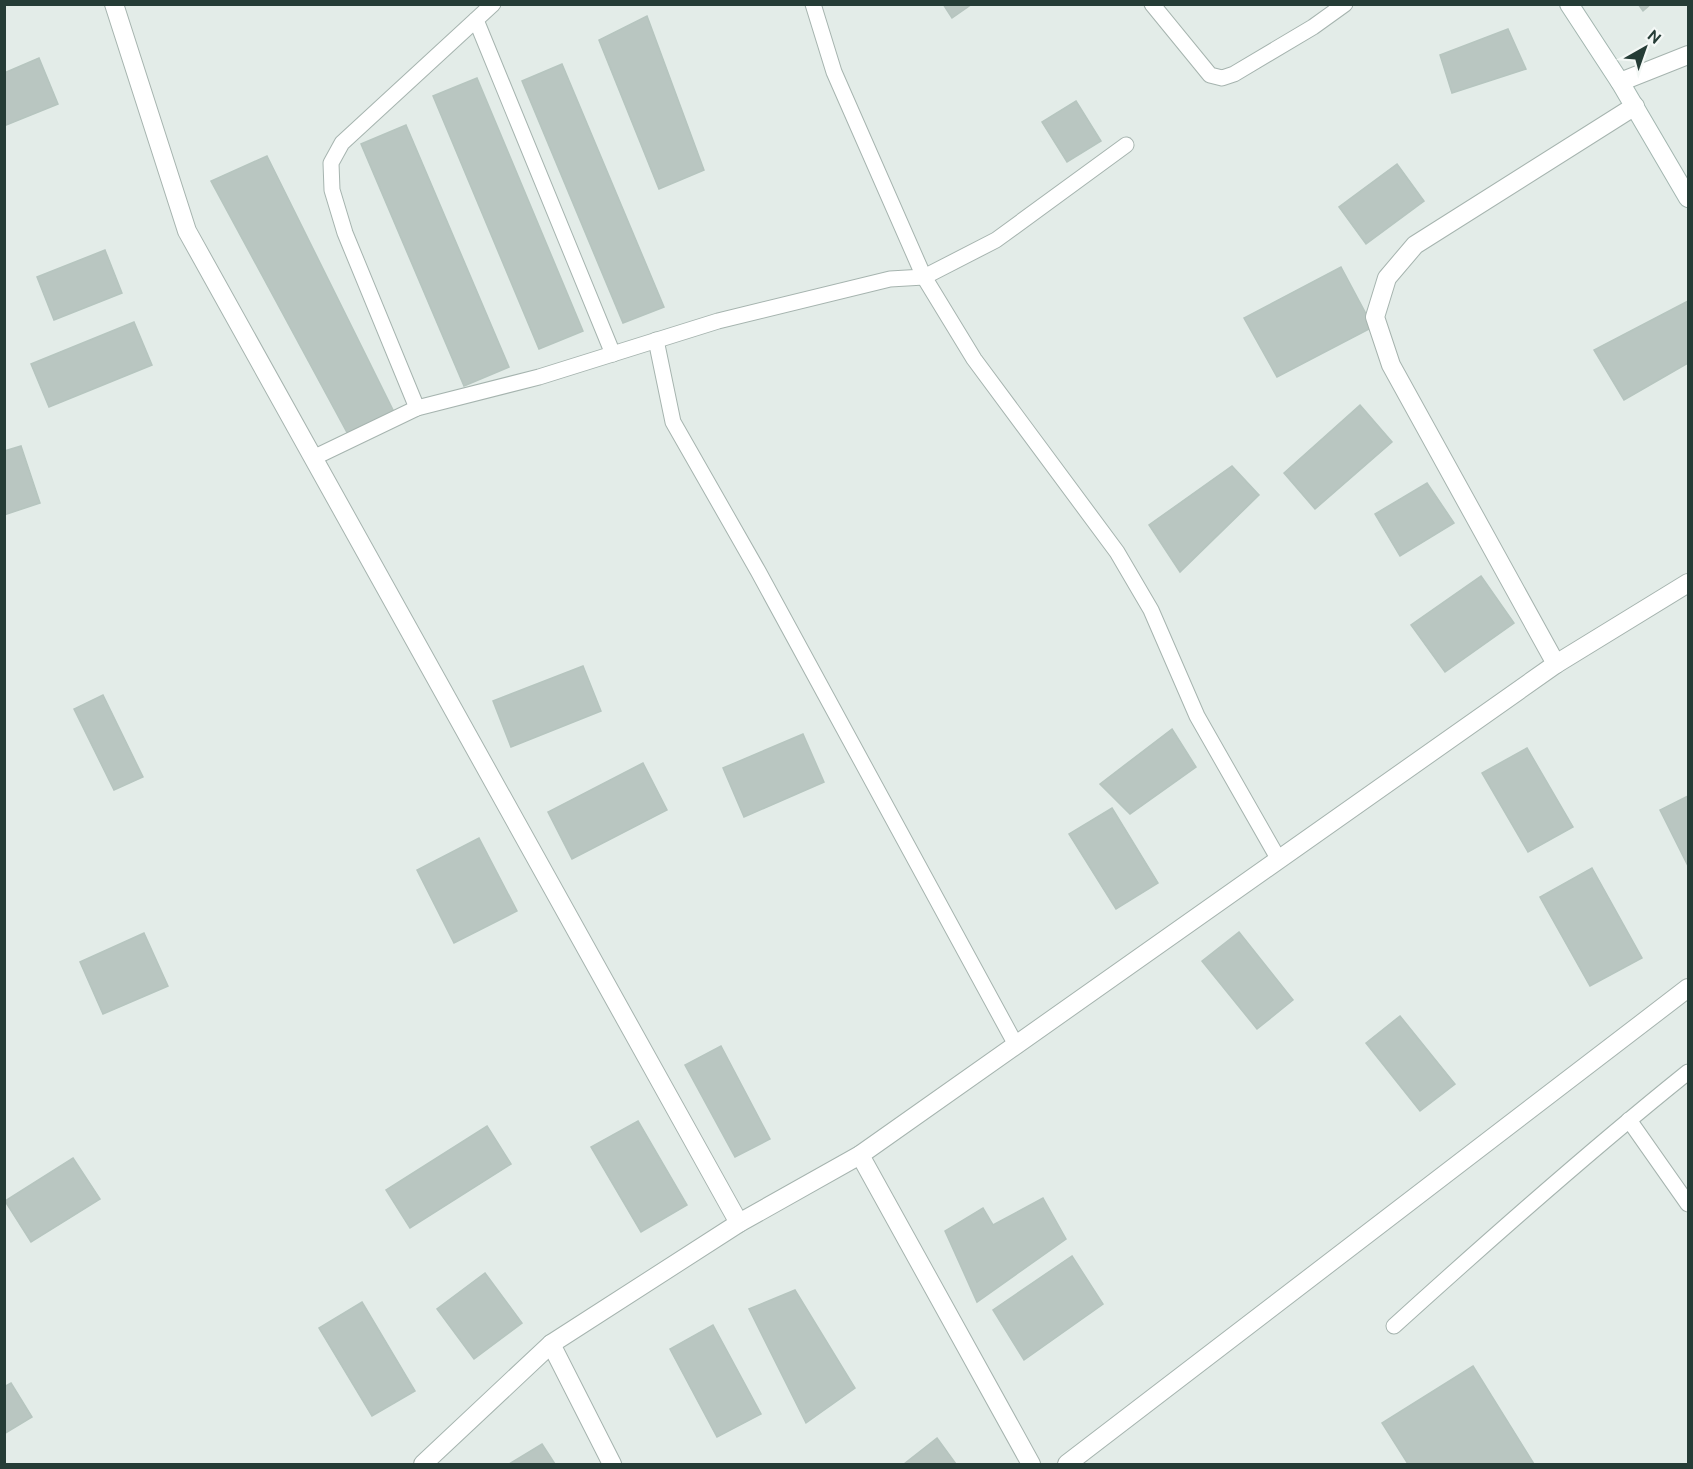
<svg xmlns="http://www.w3.org/2000/svg" width="1693" height="1469" font-family="Ubuntu,sans-serif">
<style>
.building{fill:#b9c6c1;stroke:#b6c5bf;stroke-width:1.5}
.lines{fill:none;stroke-linecap:round;stroke-linejoin:round}
.lane-casing{stroke:#a6b4af;stroke-width:17}
.street-casing{stroke:#a6b4af;stroke-width:20}
.secondary-casing{stroke:#a3b6b0;stroke-width:20}
.lane{stroke:#fff;stroke-width:15}
.street{stroke:#fff;stroke-width:18}
.secondary{stroke:#fff;stroke-width:18}
</style>
<rect width="100%" height="100%" fill="#e3ece8"/>
<!-- building -->
<g class="building">
<path d="M943,4H972L952,18Z"/>
<path d="M1638,4H1651L1643,11Z"/>
<path d="M647,16L704,170L659,189L599,40Z"/>
<path d="M1508,29L1526,69L1452,93L1440,55Z"/>
<path d="M39,58L58,104L4,126V73Z"/>
<path d="M562,64L664,307L623,323L522,81Z"/>
<path d="M477,78L583,331L539,349L433,96Z"/>
<path d="M1076,101L1101,141L1067,162L1042,122Z"/>
<path d="M406,125L509,367L464,386L361,144Z"/>
<path d="M267,156L394,412L350,438L211,181Z"/>
<path d="M1397,164L1424,201L1366,244L1339,207Z"/>
<path d="M105,250L122,293L54,320L37,277Z"/>
<path d="M1341,267L1373,327L1277,377L1244,318Z"/>
<path d="M1688,301V363L1624,400L1594,350Z"/>
<path d="M134,322L152,365L49,407L31,364Z"/>
<path d="M1360,405L1392,442L1315,509L1284,473Z"/>
<path d="M21,446L40,503L4,515V451Z"/>
<path d="M1232,466L1259,495L1180,572L1149,525Z"/>
<path d="M1427,483L1454,523L1400,556L1375,514Z"/>
<path d="M1481,576L1514,623L1445,672L1411,625Z"/>
<path d="M583,666L601,711L511,747L493,701Z"/>
<path d="M103,695L143,777L114,790L74,709Z"/>
<path d="M1172,729L1196,767L1130,814L1100,784Z"/>
<path d="M803,734L824,782L744,817L723,768Z"/>
<path d="M1527,748L1573,827L1528,852L1482,773Z"/>
<path d="M643,763L667,810L572,859L548,812Z"/>
<path d="M1688,796V866L1660,810Z"/>
<path d="M1112,808L1158,883L1116,909L1069,834Z"/>
<path d="M479,838L517,911L454,943L417,870Z"/>
<path d="M1592,868L1642,958L1590,986L1540,897Z"/>
<path d="M1239,932L1293,1000L1257,1029L1202,961Z"/>
<path d="M144,933L168,986L103,1014L80,962Z"/>
<path d="M1400,1016L1455,1084L1420,1111L1366,1043Z"/>
<path d="M721,1046L770,1139L735,1157L685,1065Z"/>
<path d="M638,1121L687,1205L641,1232L591,1147Z"/>
<path d="M487,1126L511,1164L410,1228L386,1190Z"/>
<path d="M73,1158L100,1199L31,1242L5,1201Z"/>
<path d="M1043,1198L1066,1239L977,1302L945,1231L983,1208L993,1225Z"/>
<path d="M1072,1256L1103,1304L1024,1360L993,1310Z"/>
<path d="M485,1273L522,1323L474,1359L437,1309Z"/>
<path d="M795,1290L855,1388L806,1423L749,1309Z"/>
<path d="M362,1302L415,1391L372,1416L319,1328Z"/>
<path d="M713,1325L761,1414L717,1437L670,1349Z"/>
<path d="M1473,1366L1534,1464H1408L1382,1423Z"/>
<path d="M11,1383L32,1417L4,1434V1387Z"/>
<path d="M937,1438L956,1464H904Z"/>
<path d="M542,1444L555,1464H509Z"/>
</g>
<g class="lines">
<!-- lane casing -->
<g class="lane-casing">
<g id="lane">
<path d="M813,4L834,72L924,277L974,359L1117,552L1151,610L1197,716L1279,860"/>
<path d="M1152,4L1210,75L1222,78L1234,74L1313,27L1345,4"/>
<path d="M476,20L613,354"/>
<path d="M656,340L673,422L758,571L1016,1045"/>
<path d="M417,408L345,233L332,190L331,163L342,143L493,4"/>
<path d="M313,458L417,408L539,377L718,321L890,279L924,277L996,240L1126,145"/>
<path d="M1629,1120L1688,1204"/>
<path d="M1394,1326C1490,1239 1587,1153 1688,1072"/>
</g>
</g>
<!-- street casing -->
<g class="street-casing">
<g id="street">
<path d="M114,4L187,231L739,1223"/>
<path d="M1620,82L1688,55"/>
<path d="M1556,664L1391,365L1375,317L1387,278L1415,245L1635,106"/>
<path d="M860,1155L1031,1464"/>
<path d="M551,1344L612,1464"/>
<path d="M423,1464L551,1344L739,1223L860,1155L1556,664L1688,583"/>
<path d="M1067,1464L1688,988"/>
</g>
</g>
<!-- secondary casing -->
<g class="secondary-casing">
<path id="secondary" d="M1569,4L1620,82L1688,198"/>
</g>
<!-- lane -->
<use href="#lane" class="lane"/>
<!-- street -->
<use href="#street" class="street"/>
<!-- secondary -->
<use href="#secondary" class="secondary"/>
</g>
<!-- border -->
<rect width="1693" height="1469" fill="none" stroke="#253c36" stroke-width="12"/>
<!-- north arrow -->
<g transform="translate(1645 48) rotate(40)" stroke="#f4f8f6" stroke-width="4.5" paint-order="stroke">
<path d="M0-4.5L10 22L0 15L-10 22Z" fill="#253c36"/>
<text y="-9" font-size="16" font-weight="bold" text-anchor="middle" fill="#253c36">N</text>
</g>
</svg>
